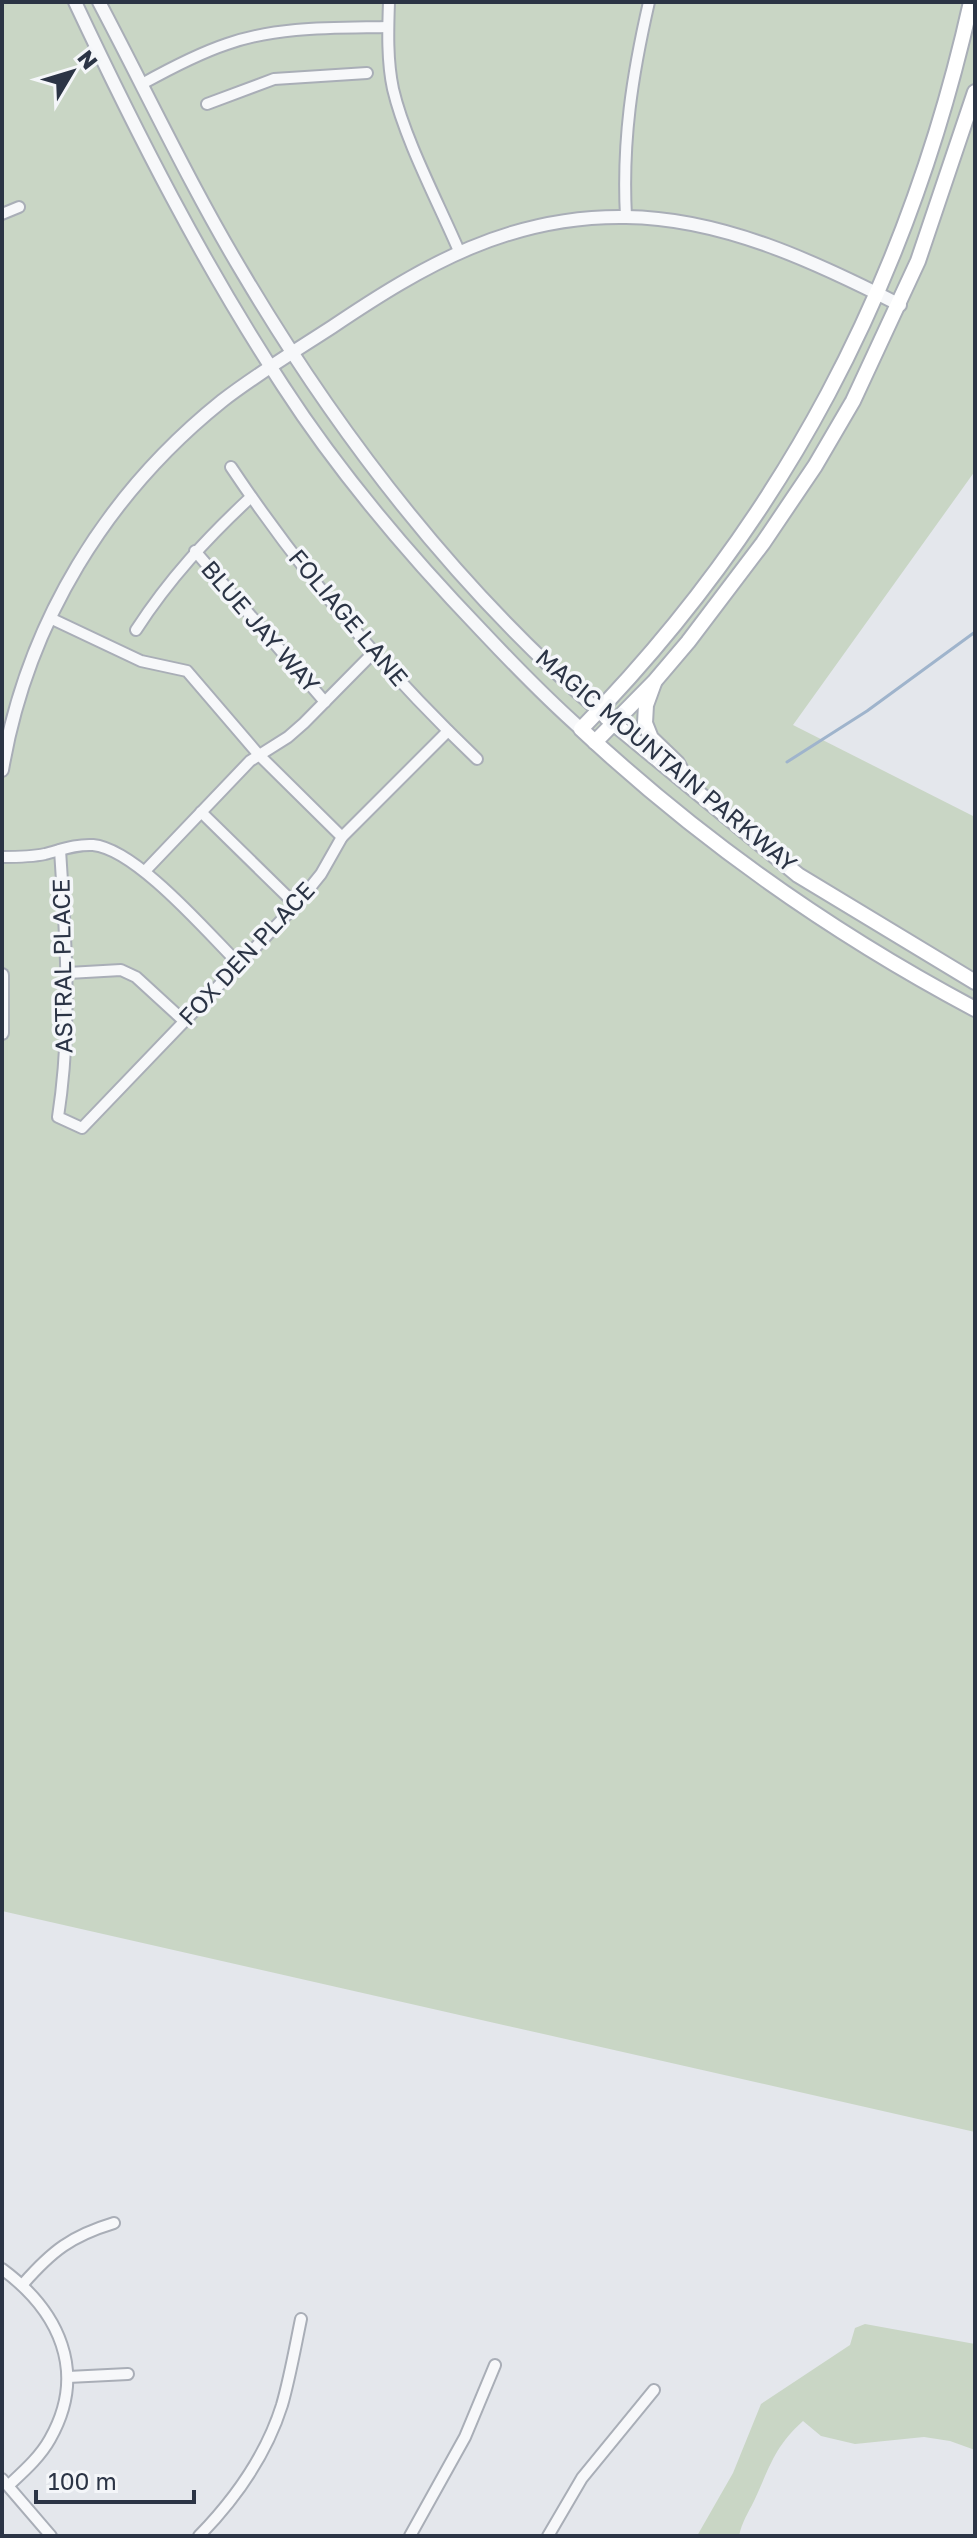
<svg xmlns="http://www.w3.org/2000/svg" width="977" height="2538" font-family="'Golos Text',sans-serif">
<style>
.green{fill:#c9d6c5}
.lines{fill:none;stroke-linecap:round;stroke-linejoin:round}
.stream{stroke:#9fb4cc;stroke-width:3}
.minor-casing{stroke:#a9aeb7;stroke-width:14}
.tertiary-casing{stroke:#a9aeb7;stroke-width:16}
.secondary-casing{stroke:#a9aeb7;stroke-width:18}
.minor{stroke:#f7f8fa;stroke-width:10}
.tertiary{stroke:#f7f8fa;stroke-width:12}
.secondary{stroke:#fff;stroke-width:14}
.labels{text-anchor:middle;stroke-width:7;stroke-linejoin:round;paint-order:stroke}
.street-label{font-size:24px;fill:#2b3445;stroke:#f4f6f9}
</style>
<rect width="100%" height="100%" fill="#e4e7ec"/>
<!-- green -->
<g class="green">
<path d="M2,2H975V471L793,725L975,817V2132L2,1911Z"/>
<path d="M865,2324L975,2344V2450L950,2441L924,2437L855,2444L821,2436L803,2421C774,2447 770,2467 754,2501C748,2513 742,2522 739,2536H697L733,2473L761,2404L850,2345L855,2328Z"/>
</g>
<g class="lines">
<!-- stream -->
<path class="stream" d="M787,762L867,711L975,632"/>
<!-- minor casing -->
<g class="minor-casing">
<g id="minor">
<path d="M389,2C388,30 387,61 393,89C405,140 438,202 459,251"/>
<path d="M142,84C169,69 197,54 227,44C278,26 334,28 388,27"/>
<path d="M207,104L274,79L367,73"/>
<path d="M2,214L19,207"/>
<path d="M626,217C622,141 632,76 649,2"/>
<path d="M231,467C302,573 385,671 477,759"/>
<path d="M195,551L325,702"/>
<path d="M50,618L141,661L187,671L259,755L342,837"/>
<path d="M136,630C169,579 207,538 251,497"/>
<path d="M201,812L296,905"/>
<path d="M60,850C66,941 72,1026 58,1117L82,1128L296,905L321,874L342,837L448,731"/>
<path d="M2,857C16,857 31,857 45,854C61,850 76,844 93,845C136,849 207,932 239,964"/>
<path d="M145,871L250,761L288,737L304,723L374,652"/>
<path d="M68,973L121,970L136,977L184,1021"/>
<path d="M2,2269C59,2311 88,2372 50,2439C40,2457 24,2471 9,2485"/>
<path d="M23,2284C52,2251 71,2236 114,2223"/>
<path d="M68,2377L128,2374"/>
<path d="M2,2479L51,2536"/>
<path d="M199,2536C235,2499 266,2456 282,2405C290,2377 295,2348 301,2319"/>
<path d="M410,2536L465,2437L495,2365"/>
<path d="M548,2536L582,2478L654,2390"/>
</g>
</g>
<!-- tertiary casing -->
<g class="tertiary-casing">
<g id="tertiary">
<path d="M75,2C137,134 203,264 283,386C340,474 409,555 482,631C514,665 546,698 581,729"/>
<path d="M99,2C147,93 191,187 244,275C339,435 457,588 599,711"/>
<path d="M2,770C27,623 106,494 222,401C257,374 295,351 332,327C424,265 510,215 626,217C722,218 816,262 900,305"/>
<path d="M2,975V1033"/>
</g>
</g>
<!-- secondary casing -->
<g class="secondary-casing">
<g id="secondary">
<path d="M971,2C908,283 783,523 581,729C699,839 832,933 975,1009"/>
<path d="M654,683L646,705L645,723L651,738L677,763L687,781"/>
<path d="M606,717L798,875L975,982"/>
<path d="M595,742L654,682L688,642L763,543L815,466L853,401L918,261L975,92"/>
</g>
</g>
<!-- minor -->
<use href="#minor" class="minor"/>
<!-- tertiary -->
<use href="#tertiary" class="tertiary"/>
<!-- secondary -->
<use href="#secondary" class="secondary"/>
</g>
<g class="labels">
<!-- street labels -->
<g class="street-label">
<text transform="translate(348 618) rotate(50)" y="8">FOLIAGE LANE</text>
<text transform="translate(260 627) rotate(49)" y="8">BLUE JAY WAY</text>
<text transform="translate(666 761) rotate(40)" y="8">MAGIC MOUNTAIN PARKWAY</text>
<text transform="translate(247 954) rotate(-47)" y="8">FOX DEN PLACE</text>
<text transform="translate(63 966) rotate(-91)" y="8">ASTRAL PLACE</text>
</g>
</g>
<!-- border -->
<rect width="977" height="2538" fill="none" stroke="#2b3445" stroke-width="8"/>
<!-- north arrow -->
<g transform="translate(72 72) rotate(52)" stroke="#f4f6f9" stroke-width="6" paint-order="stroke">
<path d="M0-6L14 30L0 20L-14 30Z" fill="#2b3445"/>
<text y="-12" font-size="22" font-weight="bold" text-anchor="middle" fill="#2b3445">N</text>
</g>
<!-- scale -->
<path d="M36 2490v12h158v-12" fill="none" stroke="#2b3445" stroke-width="4"/>
<text x="48" y="2490" font-size="24" fill="#2b3445" stroke="#f4f6f9" stroke-width="6" paint-order="stroke">100 m</text>
</svg>
